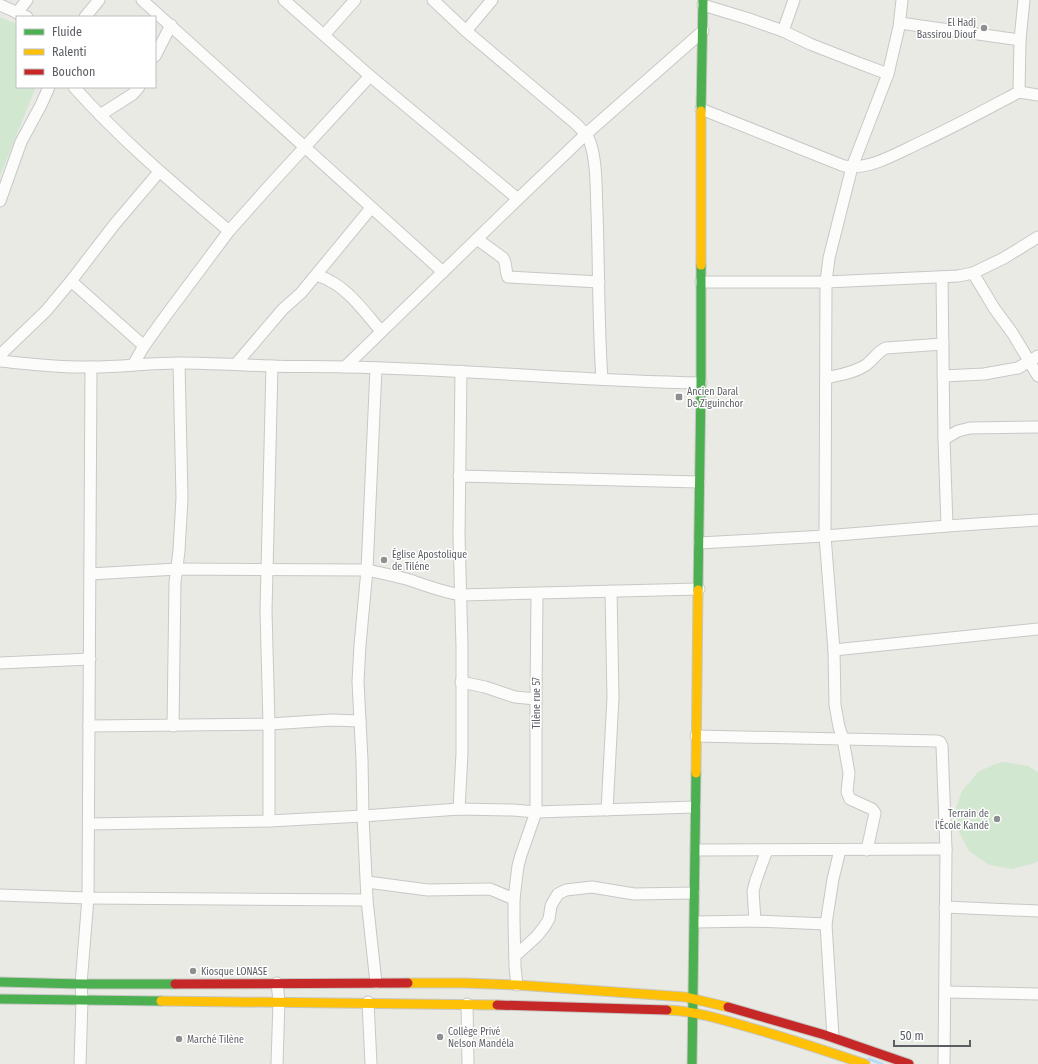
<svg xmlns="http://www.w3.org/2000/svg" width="1038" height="1064" font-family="'Fira Sans Condensed',sans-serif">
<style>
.green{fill:#d2e7d0}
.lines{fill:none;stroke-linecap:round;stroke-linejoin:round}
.stream{stroke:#b8dbf6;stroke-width:3}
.street-casing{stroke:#c7c8c7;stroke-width:13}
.fast-casing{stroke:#c6c7c5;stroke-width:11}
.slow-casing{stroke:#c6c7c5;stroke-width:11}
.jam-casing{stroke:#c6c7c5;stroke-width:11}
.street{stroke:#fcfcfb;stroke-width:11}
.fast{stroke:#4caf50;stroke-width:9}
.slow{stroke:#ffc107;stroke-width:9}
.jam{stroke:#c62828;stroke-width:9}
.poi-dot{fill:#8d8f90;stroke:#fff;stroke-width:1.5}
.labels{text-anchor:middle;stroke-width:3;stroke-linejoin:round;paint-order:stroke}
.poi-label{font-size:10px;fill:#5b5e63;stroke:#fff;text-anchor:start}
.street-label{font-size:10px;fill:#5b5e63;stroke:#fff}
</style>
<rect width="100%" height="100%" fill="#eaeae5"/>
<!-- green -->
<g class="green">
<path d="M0,17L17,24V87H36L0,176Z"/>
<path d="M1004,762L1028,766L1038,772V861L1035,863L1012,869L989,865L969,851L958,830L956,808L962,791L978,772L995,764Z"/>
</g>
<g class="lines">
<!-- stream -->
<path class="stream" d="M869,1059L882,1064"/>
<!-- street casing -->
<g class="street-casing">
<g id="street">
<path d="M142,0L443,272"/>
<path d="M284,0L370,76L518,199"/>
<path d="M433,0L466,31L575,123C581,129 587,134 590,142C597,162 596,191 597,212C599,268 598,323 602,379"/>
<path d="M0,5L27,17"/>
<path d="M703,5L749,19L783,31L810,44L856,62L888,74"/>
<path d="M17,13L27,0"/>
<path d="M85,17L99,0"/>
<path d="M900,23L1020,40"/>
<path d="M466,31L492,0"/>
<path d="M783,31L794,0"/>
<path d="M324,35L355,0"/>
<path d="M155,56L171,25"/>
<path d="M74,87C121,140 175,185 229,231"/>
<path d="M1019,92L1038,95"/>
<path d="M701,109L844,166C869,170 894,155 917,144C952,128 985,110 1019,92L1020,40L1024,0"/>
<path d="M100,115L133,94L139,87"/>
<path d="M0,201L21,142L41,105L49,87"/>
<path d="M477,239L503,258C507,264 505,271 508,277L599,282"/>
<path d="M973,273L994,308L1013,334L1038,376"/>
<path d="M316,275C321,277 326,278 330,281C349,290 367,315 381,331"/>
<path d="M942,277L944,439L947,526"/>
<path d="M71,281L144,346"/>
<path d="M701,282H826L958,276L973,273L1004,258L1038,237"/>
<path d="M0,355L46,311L71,281L114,225L159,172"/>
<path d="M0,361C30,364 61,368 91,367C121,367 150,363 179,363C210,363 240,365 271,366C296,367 320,366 345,367C464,369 582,381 701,383"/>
<path d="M236,364L283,309L301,293L371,208"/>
<path d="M133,365L144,346L167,314L229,231L270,185L370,76"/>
<path d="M345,367L518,199L586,134L703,31"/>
<path d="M376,368L367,570L360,645L358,682L362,760L363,816L367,900L376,983"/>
<path d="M943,376L984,374L1018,368L1038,356"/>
<path d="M826,378C839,375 854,373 866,365C873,360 878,351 886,348L943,344"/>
<path d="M944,439L958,431L970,428L1038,427"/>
<path d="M459,476L699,482"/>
<path d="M699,543L825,536L947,526L1038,520"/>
<path d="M90,574L177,569L367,570C381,573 396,576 410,580C427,586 443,592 461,595L699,589"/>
<path d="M834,650L1038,629"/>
<path d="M0,663L90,659"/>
<path d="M461,682L485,687L515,697L536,699"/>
<path d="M89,726L269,724L332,720L360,721"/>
<path d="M173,726L175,582L179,551L182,498L179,363"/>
<path d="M696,736L937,741L940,742L942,746L946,849L944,1064"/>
<path d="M459,809L462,753V647L459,535L461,371"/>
<path d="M607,810L613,698L611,591"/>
<path d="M269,821V724L266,611L272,366"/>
<path d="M89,824L269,821L363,816L459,809L513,810L536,812L695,807"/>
<path d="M696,850L946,849"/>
<path d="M867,850L875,813L872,809L850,799L847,792L849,773L843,739L839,727L835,705L834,650L825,536L826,282L829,258L852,167L888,74L899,27L902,0"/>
<path d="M367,882L428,890L490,889L514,899"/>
<path d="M0,895L88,898L367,900"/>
<path d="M945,907L1038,911"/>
<path d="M755,921L753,891L756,880L767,850"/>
<path d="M695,922L755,921L826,924"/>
<path d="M515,956L537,936L544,927L549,919L551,906L553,902L558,894L566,890L592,887L634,894L694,893"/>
<path d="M517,985L515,967L514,920V899L516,882L518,866L521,855L536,812V699L537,594"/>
<path d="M946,992L1038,994"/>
<path d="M368,1002L371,1064"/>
<path d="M467,1004L468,1064"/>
<path d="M833,1037L826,924L833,879L840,850"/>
<path d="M80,1064L82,1000L81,984L88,898L91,367"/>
<path d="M277,1064L279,1001L277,983"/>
</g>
</g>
<!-- fast casing -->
<g class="fast-casing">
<g id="fast">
<path d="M701,111L703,0"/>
<path d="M698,590L701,383V265"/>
<path d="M0,982L81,984H175"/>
<path d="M0,999L161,1001"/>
<path d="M692,1064L696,773"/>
</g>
</g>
<!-- slow casing -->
<g class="slow-casing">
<g id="slow">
<path d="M701,111V265"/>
<path d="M696,773L698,590"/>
<path d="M408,983H465L517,985L685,997L728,1007"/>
<path d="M161,1001L497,1005"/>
<path d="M667,1010C695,1011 721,1019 748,1027C788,1038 826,1051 865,1064"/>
</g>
</g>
<!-- jam casing -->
<g class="jam-casing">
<g id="jam">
<path d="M175,984L408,983"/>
<path d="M497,1005L667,1010"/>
<path d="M728,1007L825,1035L909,1064"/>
</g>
</g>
<!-- street -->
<use href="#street" class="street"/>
<!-- fast -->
<use href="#fast" class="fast"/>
<!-- slow -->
<use href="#slow" class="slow"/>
<!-- jam -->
<use href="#jam" class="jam"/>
</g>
<!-- markers -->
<g class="poi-dot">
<circle cx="984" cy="28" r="4"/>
<rect x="675" y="393" width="8" height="8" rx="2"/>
<circle cx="384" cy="560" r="4"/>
<circle cx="997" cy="819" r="4"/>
<circle cx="193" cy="971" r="4"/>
<circle cx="440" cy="1037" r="4"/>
<circle cx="179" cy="1039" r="4"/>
</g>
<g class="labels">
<!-- poi labels -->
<g class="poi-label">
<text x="976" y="26" text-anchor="end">El Hadj<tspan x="976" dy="12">Bassirou Diouf</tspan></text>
<text x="687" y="395">Ancien Daral<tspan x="687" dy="12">De Ziguinchor</tspan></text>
<text x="392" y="558">Église Apostolique<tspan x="392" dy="12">de Tiléne</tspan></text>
<text x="989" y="817" text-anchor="end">Terrain de<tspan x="989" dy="12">l'École Kandé</tspan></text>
<text x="201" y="975">Kiosque LONASE</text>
<text x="448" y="1035">Collège Privé<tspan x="448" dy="12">Nelson Mandéla</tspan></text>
<text x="187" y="1043">Marché Tilène</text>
</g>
<!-- street labels -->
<g class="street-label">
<text transform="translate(536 703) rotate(-90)" y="4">Tilène rue 57</text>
</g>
</g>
<!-- legend -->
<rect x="16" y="16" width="140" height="72" fill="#ffffff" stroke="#bdbfc1"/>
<rect x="24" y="29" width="20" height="6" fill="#4caf50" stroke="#bdbfc1"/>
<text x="52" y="36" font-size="12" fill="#5b5e63">Fluide</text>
<rect x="24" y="49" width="20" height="6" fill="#ffc107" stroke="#bdbfc1"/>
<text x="52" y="56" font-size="12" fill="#5b5e63">Ralenti</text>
<rect x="24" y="69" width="20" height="6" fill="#c62828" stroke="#bdbfc1"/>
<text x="52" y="76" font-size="12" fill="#5b5e63">Bouchon</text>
<!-- scale -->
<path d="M894 1040v6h76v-6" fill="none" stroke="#5b5e63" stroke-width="2"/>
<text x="900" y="1040" font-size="12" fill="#5b5e63" stroke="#ffffff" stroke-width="3" paint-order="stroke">50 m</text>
</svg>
